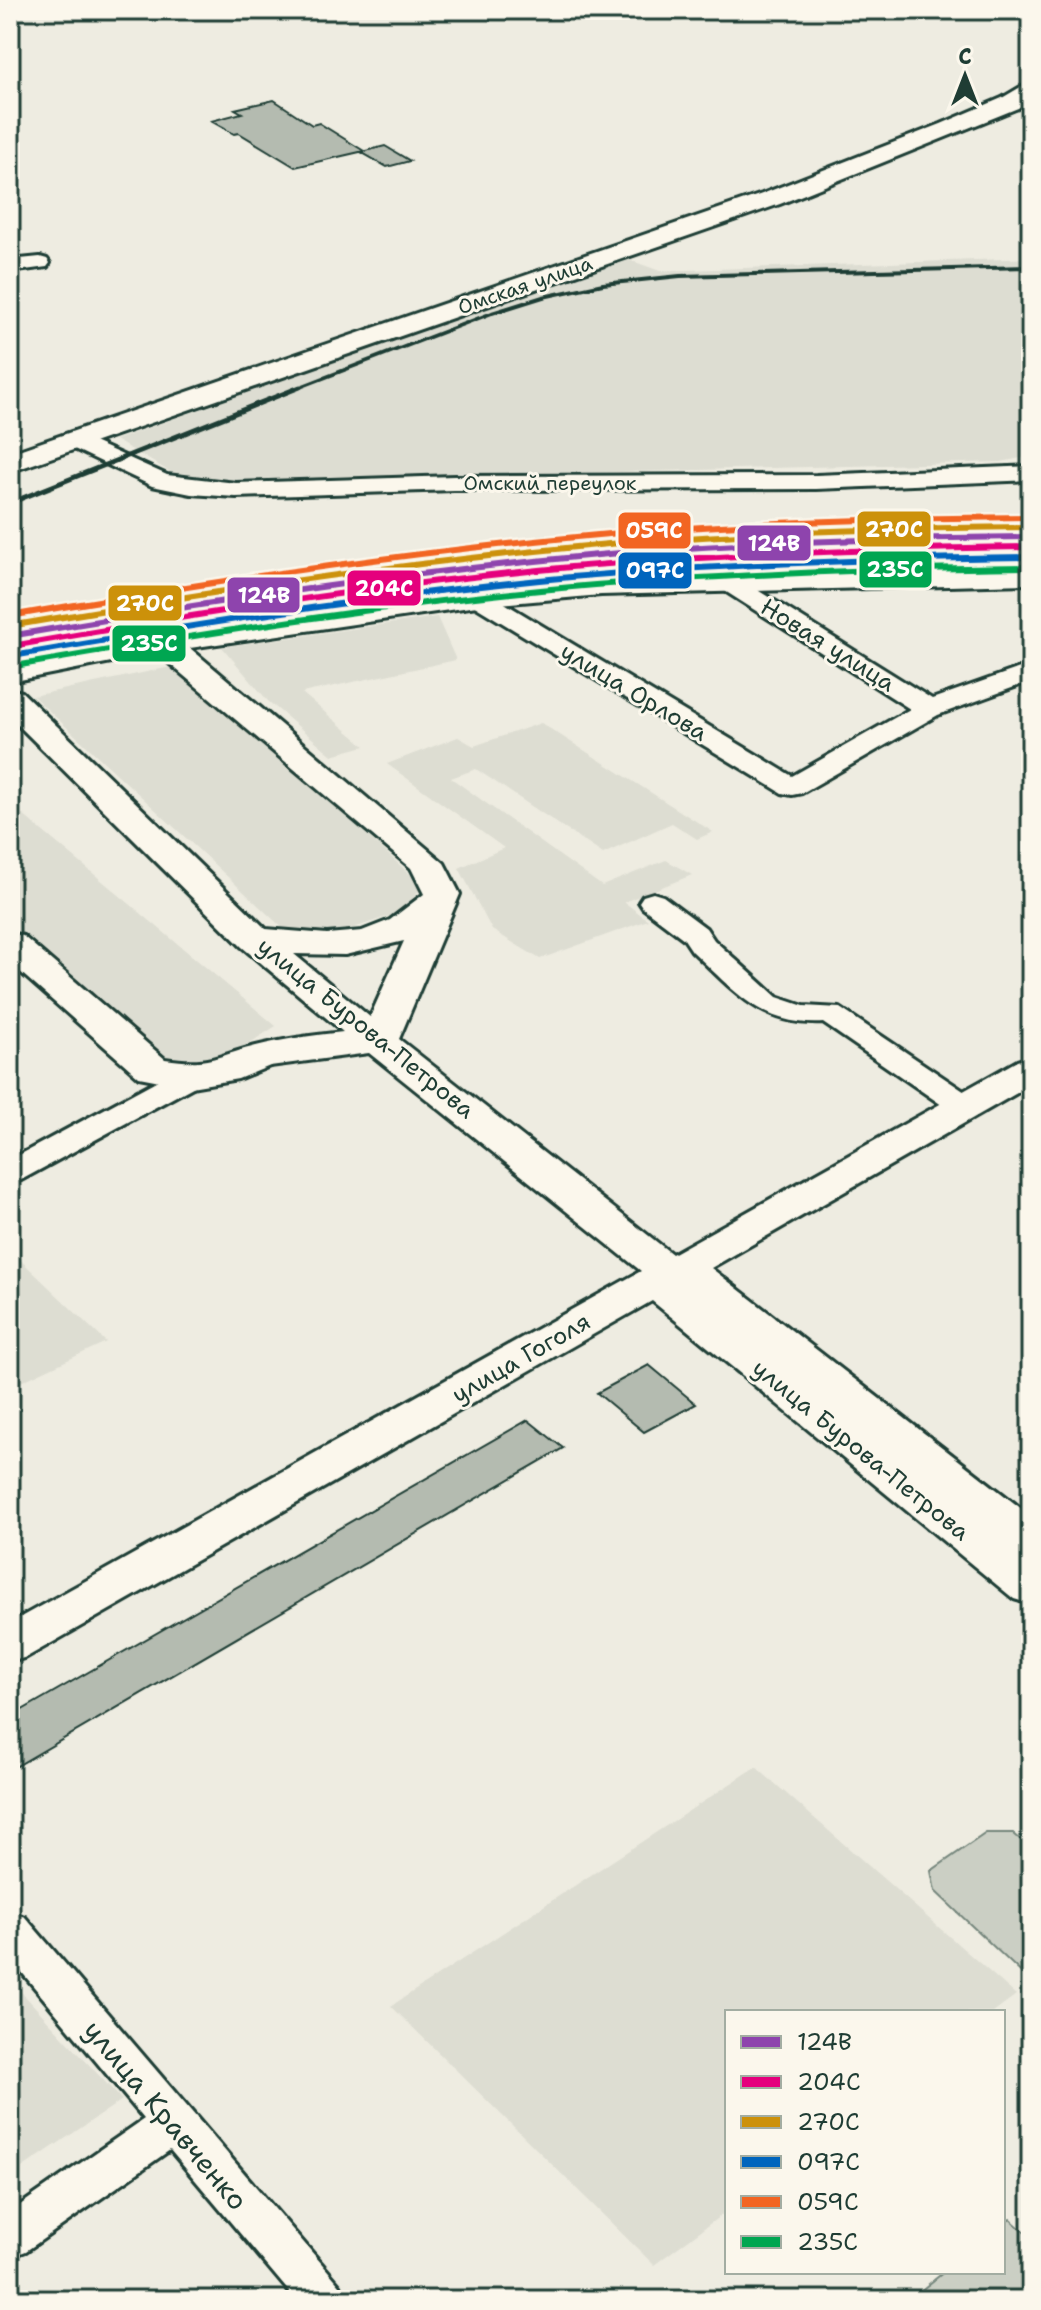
<svg xmlns="http://www.w3.org/2000/svg" width="1041" height="2310" font-family="'Shantell Sans',sans-serif">
<style>
.built{fill:#ddddd2}
.green{fill:#cbcfc4;stroke:#75867c;stroke-width:2}
.building{fill:#b4bbb0;stroke:#1f3d34;stroke-width:2}
.lines{fill:none;stroke-linecap:round;stroke-linejoin:round}
.minor-casing{stroke:#1f3d34;stroke-width:6}
.major-casing{stroke:#1f3d34;stroke-width:6}
.minor{fill:#fbf7ec;fill-rule:evenodd}
.major{fill:#fbf7ec;fill-rule:evenodd}
.rail-far1{stroke:#1f3d34;stroke-width:4}
.rail{stroke:#1f3d34;stroke-width:5}
.rail-1-casing{stroke:#fbf7ec;stroke-width:11}
.rail-2-casing{stroke:#fbf7ec;stroke-width:11}
.rail-3-casing{stroke:#fbf7ec;stroke-width:11}
.rail-4-casing{stroke:#fbf7ec;stroke-width:11}
.rail-5-casing{stroke:#fbf7ec;stroke-width:11}
.rail-6-casing{stroke:#fbf7ec;stroke-width:11}
.rail-1{stroke:#8e44ad;stroke-width:6}
.rail-2{stroke:#e5007d;stroke-width:6}
.rail-3{stroke:#cc910a;stroke-width:6}
.rail-4{stroke:#0065bd;stroke-width:6}
.rail-5{stroke:#f26522;stroke-width:6}
.rail-6{stroke:#00a651;stroke-width:6}
.labels{text-anchor:middle;stroke-width:6;stroke-linejoin:round;paint-order:stroke}
.far-street-label{font-size:20px;fill:#1f3d34;stroke:#fbf7ec}
.street-label{font-size:24px;fill:#1f3d34;stroke:#fbf7ec}
.near-street-label{font-size:28px;fill:#1f3d34;stroke:#fbf7ec}
.line-badge{stroke:#fbf7ec;stroke-width:3}
.badge-label{font-size:22px;text-anchor:middle;font-weight:bold;fill:#fff}
</style>
<rect width="100%" height="100%" fill="#eeece1"/>
<filter id="ink" filterUnits="userSpaceOnUse"><feTurbulence type="fractalNoise" baseFrequency=".0125" numOctaves="2"/><feDisplacementMap in="SourceGraphic" scale="16" xChannelSelector="R" yChannelSelector="G"/><feConvolveMatrix kernelMatrix="1 2 1 2 8 2 1 2 1" color-interpolation-filters="sRGB"/></filter>
<g filter="url(#ink)">
<!-- built -->
<g class="built">
<path d="M624,258L660,271L1031,258V456L1001,462L239,482L172,473L115,440Z"/>
<path d="M437,617L456,660L302,693L365,746L332,755L268,701L222,647Z"/>
<path d="M180,665L423,886L401,912L330,936L288,933L33,696Z"/>
<path d="M541,723L713,832L697,839L672,823L603,854L476,769L451,778L602,886L666,860L692,875L624,902L648,920L540,959L492,930L459,868L504,848L387,764L458,737L474,746Z"/>
<path d="M10,804L276,1026L219,1063L167,1067L10,933Z"/>
<path d="M10,1250L106,1342L10,1387Z"/>
<path d="M756,1767L1016,1995L993,2012H727V2211L654,2265L391,2006Z"/>
<path d="M10,1980L122,2100L10,2176Z"/>
</g>
<!-- green -->
<g class="green">
<path d="M986,1833H1013L1031,1849V1982L935,1891L931,1871Z"/>
<path d="M1010,2219L1031,2238V2300H909L944,2272H1003V2225Z"/>
</g>
<!-- building -->
<g class="building">
<path d="M274,100L312,125L319,123L364,151L295,167L239,133L234,134L211,121L242,113L235,109Z"/>
<path d="M385,146L410,161L387,167L361,152Z"/>
<path d="M649,1365L696,1404L644,1432L597,1393Z"/>
<path d="M528,1420L563,1448L10,1770V1717Z"/>
</g>
<g class="lines">
<!-- minor casing -->
<g class="minor-casing">
<g id="minor">
<path d="M40,257L47,259L50,263L47,267L10,272V260Z"/>
<path d="M78,435L167,475L236,483L454,476L816,475L1031,466V480L816,489L454,490L236,497L191,494L152,486L70,447L66,442L70,437Z"/>
<path d="M726,574L735,576L932,699L1031,664V681L938,715L802,793L792,795L782,793L468,602L464,597L468,592H486L792,776L910,709L717,586L714,581L717,576Z"/>
<path d="M653,893L663,896L706,928L714,940L777,997L804,1006L840,1008L974,1098L979,1105L974,1112L963,1114L952,1112L823,1023C760,1026 734,990 692,951L684,939L643,908L639,902L643,896Z"/>
<path d="M191,1066L202,1068L207,1075L202,1082L21,1180L10,1183V1160L180,1068Z"/>
<path d="M10,1912L25,1917L340,2285L347,2300H296L170,2150L26,2251L10,2257V2212L144,2119L10,1958Z"/>
</g>
</g>
<!-- major casing -->
<g class="major-casing">
<g id="major">
<path d="M1031,81V99L1018,108L780,204L10,472V453L762,194L941,124L1002,98Z"/>
<path d="M1031,566V584L601,595L477,606L190,648L444,863L460,894L399,1039L672,1254L1017,1061L1031,1057V1085L711,1268L1031,1516V1556L1020,1553L1031,1562V1604L1014,1599L652,1301L27,1657L10,1662V1623L641,1271L369,1053L270,1066L238,1079L191,1087L139,1077L10,963V933L23,936L165,1059C211,1066 215,1056 256,1046C284,1039 314,1035 343,1032L242,947L10,717V689L22,692L266,929L327,934L362,931L390,920L424,894L411,868L157,653L10,682V662L164,632L477,588L601,577ZM404,941L370,1017L294,954L345,955Z"/>
</g>
</g>
<!-- minor -->
<use href="#minor" class="minor"/>
<!-- major -->
<use href="#major" class="major"/>
<!-- rail-far1 -->
<path class="rail-far1" d="M295,389L492,313L543,297L603,284L680,276L1031,267"/>
<!-- rail -->
<path class="rail" d="M10,503L300,387"/>
<!-- rail-1 casing -->
<g class="rail-1-casing">
<path id="rail-1" d="M10,636C220,600 432,568 645,551C773,541 902,538 1031,537"/>
</g>
<!-- rail-2 casing -->
<g class="rail-2-casing">
<path id="rail-2" d="M12,646C197,614 383,584 571,567C724,554 877,549 1031,547"/>
</g>
<!-- rail-3 casing -->
<g class="rail-3-casing">
<path id="rail-3" d="M10,626C220,590 432,558 645,541C773,531 902,528 1031,527"/>
</g>
<!-- rail-4 casing -->
<g class="rail-4-casing">
<path id="rail-4" d="M13,656C198,624 384,594 571,577C724,564 877,559 1031,557"/>
</g>
<!-- rail-5 casing -->
<g class="rail-5-casing">
<path id="rail-5" d="M10,616C220,580 432,548 645,531C773,521 902,518 1031,517"/>
</g>
<!-- rail-6 casing -->
<g class="rail-6-casing">
<path id="rail-6" d="M15,666C200,634 385,604 572,587C725,574 878,569 1031,567"/>
</g>
<!-- rail-1 -->
<use href="#rail-1" class="rail-1"/>
<!-- rail-2 -->
<use href="#rail-2" class="rail-2"/>
<!-- rail-3 -->
<use href="#rail-3" class="rail-3"/>
<!-- rail-4 -->
<use href="#rail-4" class="rail-4"/>
<!-- rail-5 -->
<use href="#rail-5" class="rail-5"/>
<!-- rail-6 -->
<use href="#rail-6" class="rail-6"/>
</g>
</g>
<g class="labels">
<!-- far-street labels -->
<g class="far-street-label">
<text transform="translate(525 285) rotate(-19)" y="7">Омская улица</text>
<text x="550" y="490">Омский переулок</text>
</g>
<!-- street labels -->
<g class="street-label">
<text transform="translate(828 645) rotate(32)" y="8">Новая улица</text>
<text transform="translate(634 692) rotate(31)" y="8">улица Орлова</text>
<text transform="translate(366 1028) rotate(39)" y="8">улица Бурова-Петрова</text>
<text transform="translate(521 1358) rotate(-30)" y="8">улица Гоголя</text>
<text transform="translate(861 1450) rotate(39)" y="8">улица Бурова-Петрова</text>
</g>
<!-- near-street labels -->
<g class="near-street-label">
<text transform="translate(166 2115) rotate(50)" y="10">улица Кравченко</text>
</g>
</g>
<g class="line-badge">
<rect x="856" y="510" width="76" height="38" rx="8" fill="#cc910a"/>
<rect x="617" y="511" width="75" height="39" rx="8" fill="#f26522"/>
<rect x="736" y="524" width="76" height="38" rx="8" fill="#8e44ad"/>
<rect x="858" y="550" width="75" height="39" rx="8" fill="#00a651"/>
<rect x="617" y="551" width="76" height="39" rx="8" fill="#0065bd"/>
<rect x="346" y="569" width="76" height="38" rx="8" fill="#e5007d"/>
<rect x="226" y="576" width="75" height="38" rx="8" fill="#8e44ad"/>
<rect x="107" y="584" width="76" height="38" rx="8" fill="#cc910a"/>
<rect x="111" y="624" width="76" height="39" rx="8" fill="#00a651"/>
</g>
<g class="badge-label">
<text x="894" y="537">270С</text>
<text x="654" y="538">059С</text>
<text x="774" y="551">124В</text>
<text x="895" y="577">235С</text>
<text x="655" y="578">097С</text>
<text x="384" y="596">204С</text>
<text x="264" y="603">124В</text>
<text x="145" y="611">270С</text>
<text x="149" y="651">235С</text>
</g>
<!-- margin -->
<rect width="1041" height="2310" fill="none" stroke="#fbf7ec" stroke-width="40"/>
<rect x="20" y="20" width="1001" height="2270" fill="none" stroke="#1f3d34" stroke-width="3" filter="url(#ink)"/>
<!-- legend -->
<rect x="725" y="2010" width="280" height="264" fill="#fbf7ec" stroke="#a3ada2" stroke-width="2"/>
<rect x="741" y="2036" width="40" height="12" fill="#8e44ad" stroke="#a3ada2" stroke-width="2"/>
<text x="797" y="2050" font-size="24" fill="#1f3d34">124В</text>
<rect x="741" y="2076" width="40" height="12" fill="#e5007d" stroke="#a3ada2" stroke-width="2"/>
<text x="797" y="2090" font-size="24" fill="#1f3d34">204С</text>
<rect x="741" y="2116" width="40" height="12" fill="#cc910a" stroke="#a3ada2" stroke-width="2"/>
<text x="797" y="2130" font-size="24" fill="#1f3d34">270С</text>
<rect x="741" y="2156" width="40" height="12" fill="#0065bd" stroke="#a3ada2" stroke-width="2"/>
<text x="797" y="2170" font-size="24" fill="#1f3d34">097С</text>
<rect x="741" y="2196" width="40" height="12" fill="#f26522" stroke="#a3ada2" stroke-width="2"/>
<text x="797" y="2210" font-size="24" fill="#1f3d34">059С</text>
<rect x="741" y="2236" width="40" height="12" fill="#00a651" stroke="#a3ada2" stroke-width="2"/>
<text x="797" y="2250" font-size="24" fill="#1f3d34">235С</text>
<!-- north arrow -->
<g transform="translate(965 76)" stroke="#fbf7ec" stroke-width="6" paint-order="stroke">
<path d="M0-6L14 30L0 20L-14 30Z" fill="#1f3d34"/>
<text y="-12" font-size="22" font-weight="bold" text-anchor="middle" fill="#1f3d34">С</text>
</g>
</svg>
